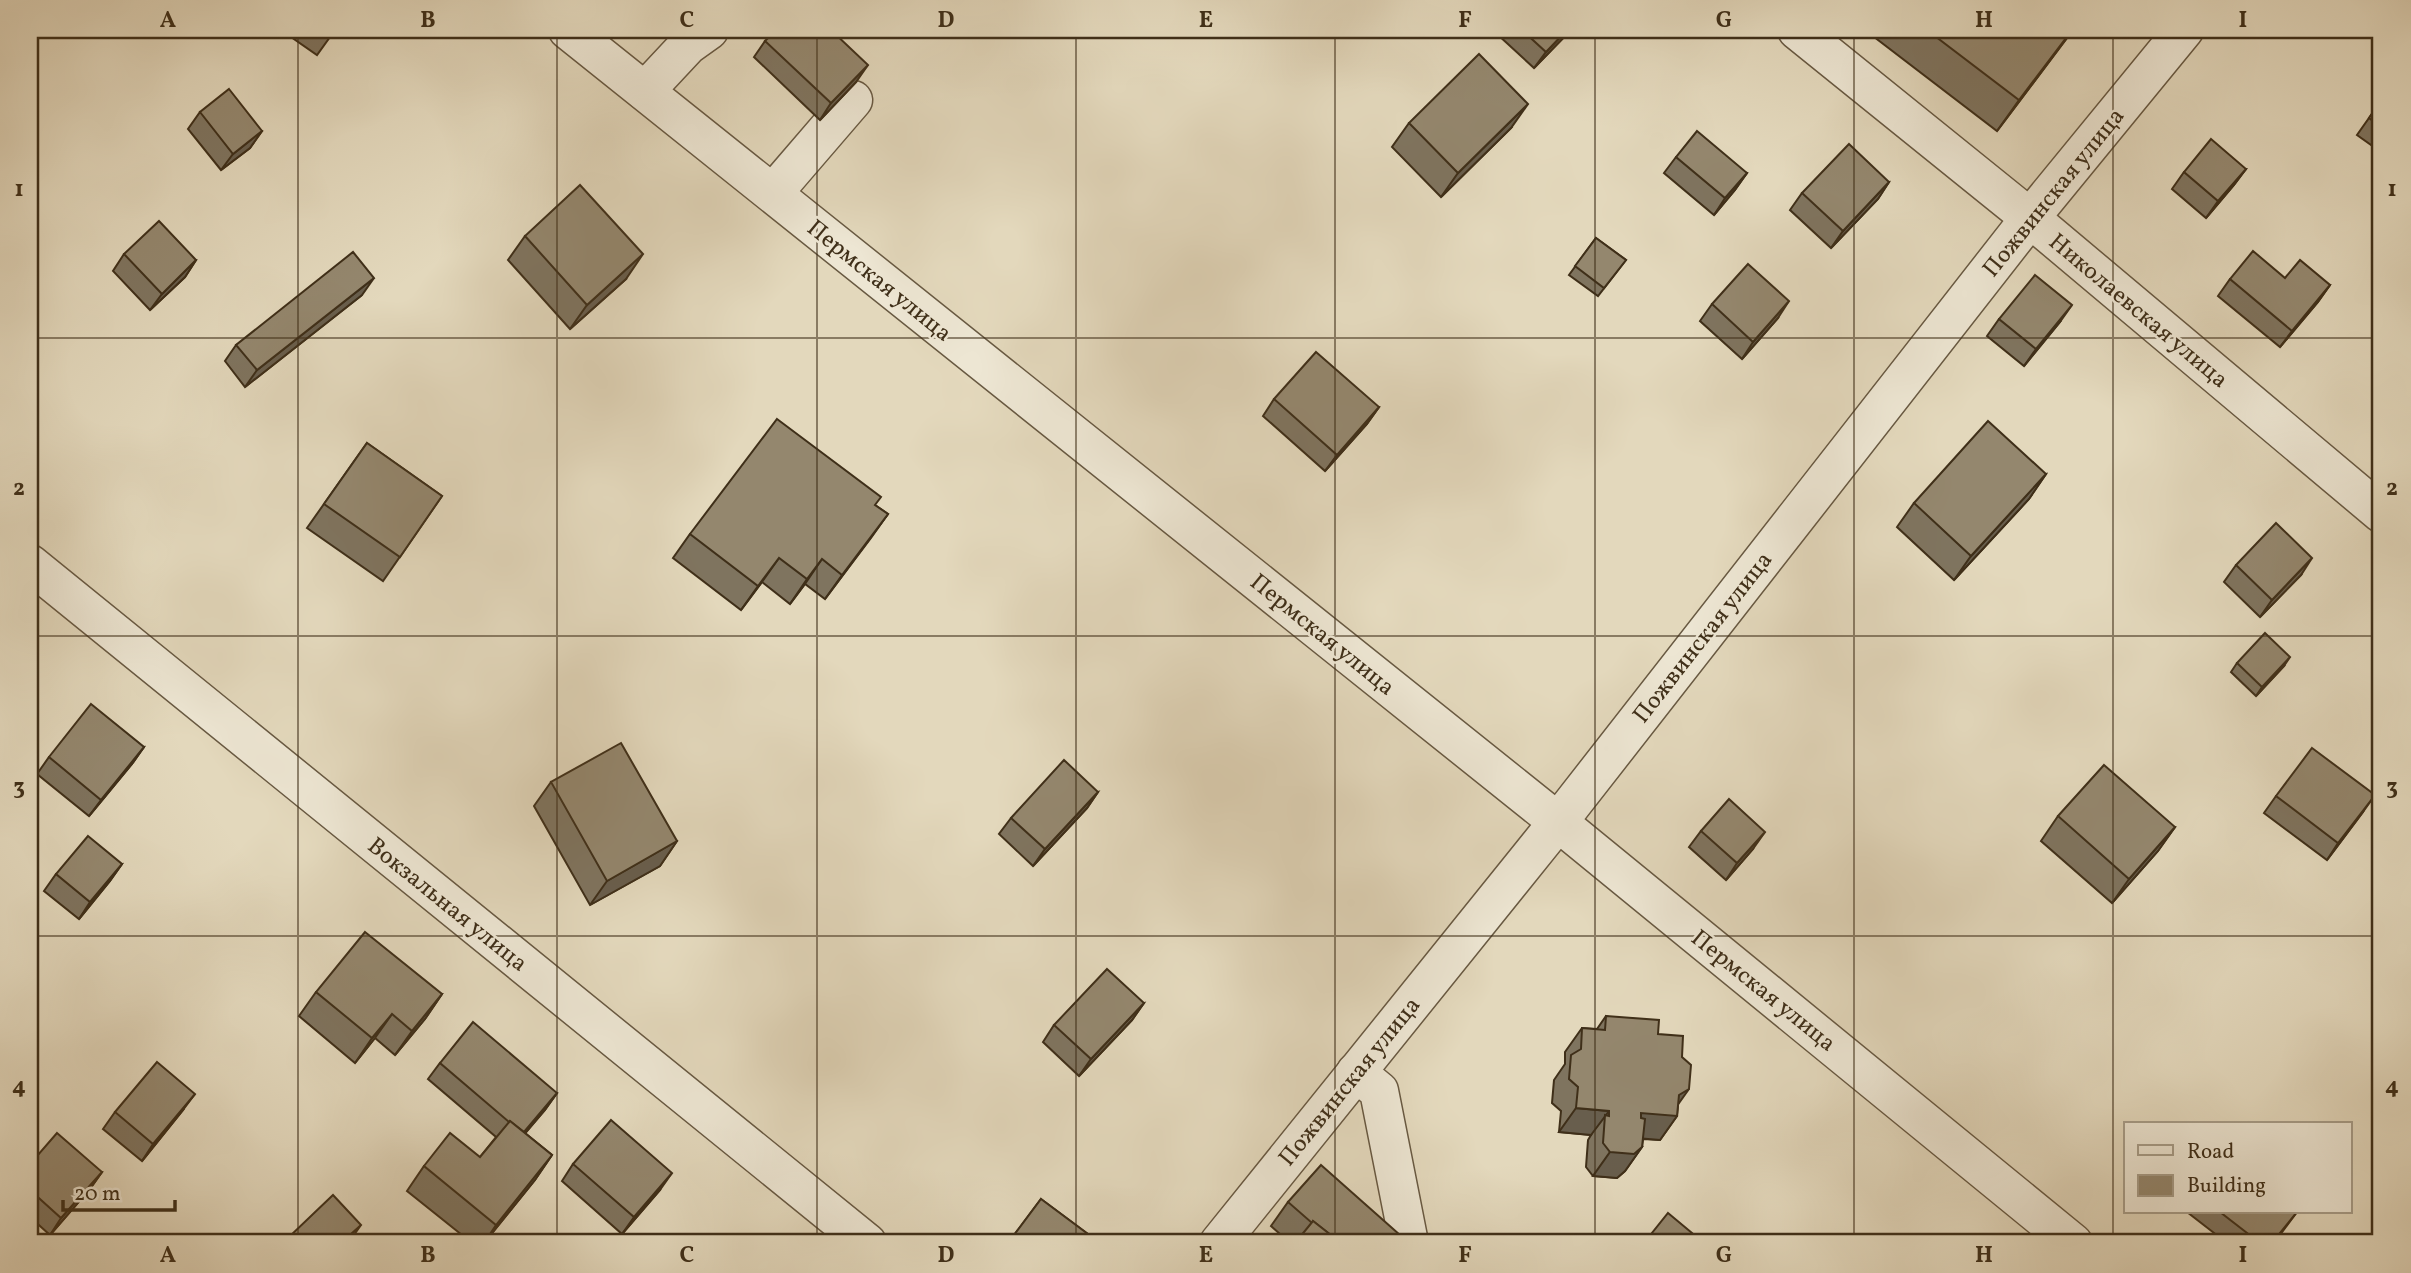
<svg xmlns="http://www.w3.org/2000/svg" width="2411" height="1273" font-family="Vollkorn,serif">
<style>
.lines{fill:none;stroke-linecap:round;stroke-linejoin:round}
.minor-casing{stroke:#685942;stroke-width:41}
.minor{stroke:#ede6d3;stroke-width:38}
.wall{fill:#7f745f;stroke:#3f2f19;stroke-width:2}
.shaded-wall{fill:#685e4d;stroke:#3f2f19;stroke-width:2}
.building{fill:#94876e;stroke:#3f2f19;stroke-width:2}
.grid{fill:none;stroke:#3f2f19;stroke-width:2;stroke-opacity:0.55}
.labels{text-anchor:middle;stroke-width:5;stroke-linejoin:round;paint-order:stroke}
.street-label{font-size:24px;fill:#3f2f19;stroke:#ede6d3}
.neatline{fill:none;stroke:#3f2f19;stroke-width:2.5}
.grid-label{font-size:23px;text-anchor:middle;font-weight:bold;fill:#3f2f19}
</style>
<rect width="100%" height="100%" fill="#e3d8bc"/>
<filter id="stains"><feTurbulence type="fractalNoise" baseFrequency=".00286" numOctaves="4"/><feColorMatrix values="0 0 0 0 .2 0 0 0 0 .09 0 0 0 0 .02 0 0 0 .5 -.17"/></filter>
<radialGradient id="worn" r=".72"><stop offset=".6" stop-color="#630" stop-opacity="0"/><stop offset="1" stop-color="#630" stop-opacity=".3"/></radialGradient>
<g class="lines">
<!-- minor casing -->
<g class="minor-casing">
<g id="minor">
<path d="M568,30L1558,822L2073,1243"/>
<path d="M1797,30L2030,218L2381,513"/>
<path d="M645,91L688,45L709,30"/>
<path d="M773,193L853,100"/>
<path d="M30,564L867,1243"/>
<path d="M1356,1072L1379,1091L1409,1243"/>
<path d="M1219,1243L1558,822L2030,218L2184,30"/>
</g>
</g>
<!-- minor -->
<use href="#minor" class="minor"/>
</g>
<!-- wall -->
<g class="wall">
<path d="M281,30H335L317,55Z"/>
<path d="M1499,30H1571L1534,68L1497,34Z"/>
<path d="M1865,30H2073L1997,131Z"/>
<path d="M765,41L856,82L820,120L754,57Z"/>
<path d="M2381,101V152L2357,135Z"/>
<path d="M200,112L262,131L250,148L221,170L188,129Z"/>
<path d="M1409,123L1511,128L1441,197L1392,147Z"/>
<path d="M1676,157L1747,173L1735,190L1714,215L1664,173Z"/>
<path d="M2246,169L2234,185L2206,218L2172,189L2184,172Z"/>
<path d="M1889,182L1878,199L1831,248L1790,210L1802,193Z"/>
<path d="M525,236L626,279L570,329L508,260Z"/>
<path d="M1596,238L1626,260L1598,296L1569,275Z"/>
<path d="M2381,250V268L2373,262Z"/>
<path d="M124,254L196,260L185,277L150,310L113,271Z"/>
<path d="M2285,278L2330,285L2318,302L2280,347L2218,296L2230,279Z"/>
<path d="M362,295L245,387L225,361L236,345Z"/>
<path d="M1712,304L1778,318L1742,359L1700,321Z"/>
<path d="M1999,319L2060,322L2024,366L1987,336Z"/>
<path d="M1274,399L1379,407L1367,424L1325,471L1263,416Z"/>
<path d="M367,443L442,496L383,581L307,528Z"/>
<path d="M2046,474L2029,499L1954,580L1897,527L1914,503Z"/>
<path d="M875,505L888,514L825,599L805,584L790,604L762,582L741,610L673,558L690,534Z"/>
<path d="M2236,565L2301,575L2260,617L2224,582Z"/>
<path d="M2237,663L2284,666L2256,696L2231,672Z"/>
<path d="M144,747L132,764L89,816L37,774L49,757Z"/>
<path d="M551,782L677,841L660,866L590,905L534,806Z"/>
<path d="M1098,792L1087,808L1033,866L999,834L1011,818Z"/>
<path d="M2276,796L2363,812L2327,860L2264,813Z"/>
<path d="M2058,816L2175,827L2158,851L2112,903L2041,841Z"/>
<path d="M1701,831L1753,849L1726,880L1689,847Z"/>
<path d="M122,864L110,881L79,919L44,891L56,874Z"/>
<path d="M316,992L442,994L425,1019L395,1055L375,1038L355,1063L299,1016Z"/>
<path d="M1144,1003L1132,1020L1079,1076L1043,1042L1054,1025Z"/>
<path d="M1606,1016L1658,1034L1678,1105L1677,1116L1660,1140L1643,1139L1642,1147L1625,1171L1617,1178L1593,1176L1586,1167L1588,1140L1591,1135L1559,1132L1561,1111L1552,1103L1554,1080L1565,1064V1052L1582,1028L1597,1029Z"/>
<path d="M440,1063L557,1093L545,1110L525,1133L552,1155L535,1180L484,1243H472L407,1191L424,1166L480,1157L496,1137L428,1079Z"/>
<path d="M183,1110L142,1161L103,1129L115,1112Z"/>
<path d="M30,1164L102,1172L90,1189L50,1235L30,1217Z"/>
<path d="M573,1164L660,1190L622,1234L562,1181Z"/>
<path d="M1041,1199L1100,1243H1008Z"/>
<path d="M1288,1202L1409,1243H1290L1271,1226Z"/>
<path d="M2187,1212H2297L2274,1243H2227Z"/>
<path d="M290,1236L349,1242L348,1243H285Z"/>
</g>
<!-- shaded-wall -->
<g class="shaded-wall">
<path d="M1567,30H1571L1534,68L1546,52Z"/>
<path d="M2072,30H2073L2061,46L1997,131L2019,100Z"/>
<path d="M868,65L856,82L820,120L831,103Z"/>
<path d="M1528,104L1511,128L1441,197L1458,173Z"/>
<path d="M262,131L250,148L221,170L233,154Z"/>
<path d="M2246,169L2234,185L2206,218L2218,201Z"/>
<path d="M1747,173L1735,190L1714,215L1725,198Z"/>
<path d="M1889,182L1878,199L1831,248L1843,231Z"/>
<path d="M643,254L626,279L570,329L587,305Z"/>
<path d="M196,260L185,277L150,310L162,294Z"/>
<path d="M374,278L362,295L245,387L257,370Z"/>
<path d="M2330,285L2318,302L2280,347L2292,331Z"/>
<path d="M1789,301L1778,318L1742,359L1753,342Z"/>
<path d="M2072,305L2060,322L2024,366L2036,349Z"/>
<path d="M1379,407L1367,424L1325,471L1337,455Z"/>
<path d="M2046,474L2029,499L1954,580L1971,556Z"/>
<path d="M888,514L871,538L825,599L842,575Z"/>
<path d="M779,558L762,582L741,610L758,586Z"/>
<path d="M2312,558L2301,575L2260,617L2272,600Z"/>
<path d="M822,559L805,584L790,604L807,579Z"/>
<path d="M2290,657L2284,666L2256,696L2262,687Z"/>
<path d="M144,747L132,764L89,816L101,800Z"/>
<path d="M1098,792L1087,808L1033,866L1045,849Z"/>
<path d="M2375,795L2363,812L2327,860L2338,843Z"/>
<path d="M2175,827L2158,851L2112,903L2129,879Z"/>
<path d="M1765,832L1753,849L1726,880L1737,863Z"/>
<path d="M677,841L660,866L590,905L607,881Z"/>
<path d="M122,864L110,881L79,919L90,902Z"/>
<path d="M442,994L425,1019L395,1055L412,1031Z"/>
<path d="M1144,1003L1132,1020L1079,1076L1091,1059Z"/>
<path d="M392,1014L375,1038L355,1063L372,1038Z"/>
<path d="M1689,1089L1672,1113L1677,1116L1660,1140L1624,1137L1641,1113Z"/>
<path d="M557,1093L545,1110L511,1150L523,1134Z"/>
<path d="M195,1094L183,1110L142,1161L153,1144Z"/>
<path d="M1576,1108L1609,1111L1591,1135L1559,1132Z"/>
<path d="M1642,1147L1625,1171L1617,1178L1593,1176L1610,1152Z"/>
<path d="M552,1155L535,1180L484,1243L496,1225Z"/>
<path d="M102,1172L90,1189L50,1235L61,1218Z"/>
<path d="M672,1173L660,1190L622,1234L634,1217Z"/>
<path d="M361,1225L349,1242L348,1243H341Z"/>
</g>
<!-- building -->
<g class="building">
<path d="M316,30H334L328,38Z"/>
<path d="M776,30H831L868,65L831,103L765,41Z"/>
<path d="M1522,30H1567L1546,52Z"/>
<path d="M1927,30H2072L2019,100Z"/>
<path d="M1479,54L1528,104L1458,173L1409,123Z"/>
<path d="M229,89L262,131L233,154L200,112Z"/>
<path d="M2381,101V127L2369,118Z"/>
<path d="M1697,131L1747,173L1725,198L1676,157Z"/>
<path d="M2211,139L2246,169L2218,201L2184,172Z"/>
<path d="M1849,144L1889,182L1843,231L1802,193Z"/>
<path d="M580,185L643,254L587,305L525,236Z"/>
<path d="M159,221L196,260L162,294L124,254Z"/>
<path d="M1596,238L1626,260L1604,288L1575,266Z"/>
<path d="M2253,251L2285,278L2300,260L2330,285L2292,331L2230,279Z"/>
<path d="M353,252L374,278L257,370L236,345Z"/>
<path d="M1748,264L1789,301L1753,342L1712,304Z"/>
<path d="M2035,275L2072,305L2036,349L1999,319Z"/>
<path d="M1316,352L1379,407L1337,455L1274,399Z"/>
<path d="M777,419L881,497L875,505L888,514L842,575L822,559L807,579L779,558L758,586L690,534Z"/>
<path d="M1988,421L2046,474L1971,556L1914,503Z"/>
<path d="M367,443L442,496L400,557L324,504Z"/>
<path d="M2276,523L2312,558L2272,600L2236,565Z"/>
<path d="M2265,633L2290,657L2262,687L2237,663Z"/>
<path d="M91,704L144,747L101,800L49,757Z"/>
<path d="M621,743L677,841L607,881L551,782Z"/>
<path d="M2312,748L2375,795L2338,843L2276,796Z"/>
<path d="M1064,760L1098,792L1045,849L1011,818Z"/>
<path d="M2104,765L2175,827L2129,879L2058,816Z"/>
<path d="M1729,799L1765,832L1737,863L1701,831Z"/>
<path d="M88,836L122,864L90,902L56,874Z"/>
<path d="M365,932L442,994L412,1031L392,1014L372,1038L316,992Z"/>
<path d="M1107,969L1144,1003L1091,1059L1054,1025Z"/>
<path d="M1606,1016L1659,1020L1658,1034L1683,1036L1682,1057L1691,1065L1689,1089L1679,1095L1677,1116L1641,1113V1118L1645,1119L1642,1147L1634,1154L1610,1152L1603,1143L1605,1115L1609,1116V1111L1576,1108L1578,1087L1569,1079L1571,1055L1581,1049L1582,1028L1605,1030Z"/>
<path d="M473,1022L557,1093L524,1132L510,1121L509,1122L440,1063Z"/>
<path d="M157,1062L195,1094L153,1144L115,1112Z"/>
<path d="M611,1120L672,1173L634,1217L573,1164Z"/>
<path d="M510,1121L552,1155L496,1225L424,1166L450,1133L480,1157Z"/>
<path d="M57,1133L102,1172L61,1218L30,1190V1164Z"/>
<path d="M1321,1165L1409,1243H1341L1313,1221L1312,1223L1288,1202Z"/>
<path d="M333,1195L361,1225L341,1243H296L290,1236Z"/>
<path d="M1041,1199L1100,1243H1024L1014,1235Z"/>
<path d="M2220,1212H2297L2272,1243H2260Z"/>
<path d="M1668,1213L1704,1243H1644Z"/>
<path d="M1313,1221L1341,1243H1295Z"/>
<path d="M783,1237L791,1243H779Z"/>
<path d="M1713,1237L1721,1243H1708Z"/>
<path d="M1603,1238L1610,1243H1599Z"/>
</g>
<!-- grid -->
<path class="grid" d="M298,30V1243M557,30V1243M817,30V1243M1076,30V1243M1335,30V1243M1595,30V1243M1854,30V1243M2113,30V1243M30,338H2381M30,636H2381M30,936H2381"/>
<g class="labels">
<!-- street labels -->
<g class="street-label">
<text transform="translate(2053 192) rotate(-51)" y="8">Пожвинская улица</text>
<text transform="translate(880 280) rotate(39)" y="8">Пермская улица</text>
<text transform="translate(2139 310) rotate(40)" y="8">Николаевская улица</text>
<text transform="translate(1323 634) rotate(39)" y="8">Пермская улица</text>
<text transform="translate(1702 637) rotate(-52)" y="8">Пожвинская улица</text>
<text transform="translate(448 904) rotate(39)" y="8">Вокзальная улица</text>
<text transform="translate(1764 990) rotate(39)" y="8">Пермская улица</text>
<text transform="translate(1349 1081) rotate(-51)" y="8">Пожвинская улица</text>
</g>
</g>
<!-- margin -->
<rect width="2411" height="1273" fill="none" stroke="#e3d8bc" stroke-width="77"/>
<!-- legend -->
<rect x="2124" y="1122" width="228" height="91" fill="#ede6d3" stroke="#a79d89" stroke-width="2"/>
<rect x="2138" y="1145" width="35" height="10" fill="#ede6d3" stroke="#a79d89" stroke-width="2"/>
<text x="2187" y="1158" font-size="21" fill="#3f2f19">Road</text>
<rect x="2138" y="1175" width="35" height="21" fill="#94876e" stroke="#a79d89" stroke-width="2"/>
<text x="2187" y="1192" font-size="21" fill="#3f2f19">Building</text>
<!-- scale -->
<path d="M63 1200v10h112v-10" fill="none" stroke="#3f2f19" stroke-width="3.5"/>
<text x="74" y="1200" font-size="21" fill="#3f2f19" stroke="#ede6d3" stroke-width="5" paint-order="stroke">20 m</text>
<rect x="38" y="38" width="2334" height="1196" class="neatline"/>
<g class="grid-label">
<text x="168" y="27">A</text>
<text x="428" y="27">B</text>
<text x="687" y="27">C</text>
<text x="946" y="27">D</text>
<text x="1206" y="27">E</text>
<text x="1465" y="27">F</text>
<text x="1724" y="27">G</text>
<text x="1984" y="27">H</text>
<text x="2243" y="27">I</text>
<text x="19" y="196">1</text>
<text x="2392" y="196">1</text>
<text x="19" y="495">2</text>
<text x="2392" y="495">2</text>
<text x="19" y="794">3</text>
<text x="2392" y="794">3</text>
<text x="19" y="1093">4</text>
<text x="2392" y="1093">4</text>
<text x="168" y="1262">A</text>
<text x="428" y="1262">B</text>
<text x="687" y="1262">C</text>
<text x="946" y="1262">D</text>
<text x="1206" y="1262">E</text>
<text x="1465" y="1262">F</text>
<text x="1724" y="1262">G</text>
<text x="1984" y="1262">H</text>
<text x="2243" y="1262">I</text>
</g>
<rect width="100%" height="100%" filter="url(#stains)"/>
<rect width="100%" height="100%" fill="url(#worn)"/>
</svg>
